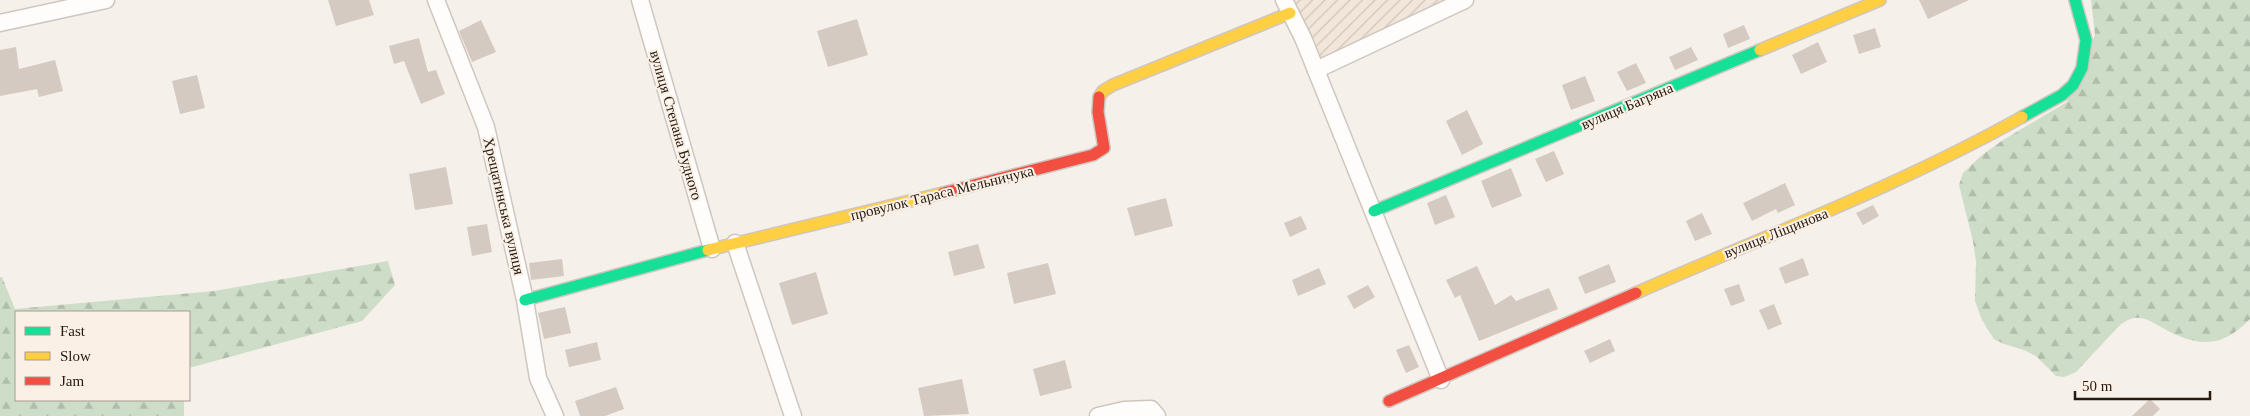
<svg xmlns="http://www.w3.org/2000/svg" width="2250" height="416" font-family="Georgia,serif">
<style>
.industrial{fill:url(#industrial-furrows)}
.forest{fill:url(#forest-firs)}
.building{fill:#d4cac1}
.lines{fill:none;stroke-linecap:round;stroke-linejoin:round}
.street-casing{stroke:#cec6bf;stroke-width:19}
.fast-casing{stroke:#cec6bf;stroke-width:14}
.slow-casing{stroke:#cec6bf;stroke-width:14}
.jam-casing{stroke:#cec6bf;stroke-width:14}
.street{stroke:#fefdfc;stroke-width:16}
.fast{stroke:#16e098;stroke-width:11}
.slow{stroke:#ffcf43;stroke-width:11}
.jam{stroke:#f24e42;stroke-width:11}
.labels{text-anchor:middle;stroke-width:4;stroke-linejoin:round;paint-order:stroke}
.street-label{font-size:15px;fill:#251b12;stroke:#fbf0e5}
</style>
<defs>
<pattern id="industrial-furrows" width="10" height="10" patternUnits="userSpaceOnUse" patternTransform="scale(1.25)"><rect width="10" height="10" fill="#f1e6d9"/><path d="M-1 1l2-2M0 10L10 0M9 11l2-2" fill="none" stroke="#cec5b9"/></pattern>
<pattern id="forest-firs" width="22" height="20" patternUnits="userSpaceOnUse" patternTransform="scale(1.25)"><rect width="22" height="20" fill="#ceddc8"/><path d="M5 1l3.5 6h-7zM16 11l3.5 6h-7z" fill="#b1bdab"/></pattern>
</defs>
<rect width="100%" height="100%" fill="#f6f0ea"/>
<!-- industrial -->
<path class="industrial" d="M1290,0H1449L1320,62Z"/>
<!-- forest -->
<g class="forest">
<path d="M2091,0H2250V319C2222,349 2196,347 2163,328C2154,323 2144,316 2134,318C2129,319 2124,322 2120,325L2076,372L2064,377L2056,376L2036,356L2024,350L2004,344L1994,339L1982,320L1975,301L1976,262L1973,241L1959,185L1963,173L1982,155L2003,140L2067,102L2095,35Z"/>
<path d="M388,261L395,285L362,321L189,368V312H16V400H184V416H0V277H2L15,309L214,291Z"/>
</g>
<!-- building -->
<g class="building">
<path d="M328,0H369L374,15L336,26Z"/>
<path d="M1919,0H1969L1928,19Z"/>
<path d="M857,19L868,55L828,67L817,31Z"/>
<path d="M481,20L496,52L472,62L459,31Z"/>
<path d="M1744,25L1750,39L1728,48L1723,34Z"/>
<path d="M1875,28L1881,47L1859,54L1853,35Z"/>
<path d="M419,38L428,72L436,70L445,94L421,104L404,61L394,64L389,46Z"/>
<path d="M1818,42L1827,62L1801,74L1792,55Z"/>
<path d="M16,47L19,69L55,60L63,91L39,97L37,89L0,96V50Z"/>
<path d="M1691,47L1698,60L1675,70L1669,57Z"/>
<path d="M1636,63L1646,83L1627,91L1617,72Z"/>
<path d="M197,75L205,108L180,114L172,81Z"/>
<path d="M1585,76L1595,101L1571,110L1562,85Z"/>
<path d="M1467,110L1483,144L1462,155L1446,121Z"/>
<path d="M1554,151L1564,174L1546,182L1535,159Z"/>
<path d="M446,167L453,204L415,210L409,174Z"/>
<path d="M1511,168L1522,196L1492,208L1481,181Z"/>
<path d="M1785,183L1795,205L1778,213L1776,209L1752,221L1743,203Z"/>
<path d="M1446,195L1455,217L1435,225L1427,203Z"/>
<path d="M1166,198L1173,226L1135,236L1127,208Z"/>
<path d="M1873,205L1879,216L1863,225L1856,213Z"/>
<path d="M1702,213L1712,234L1695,241L1686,221Z"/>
<path d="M1301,216L1307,229L1290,237L1284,223Z"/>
<path d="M487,224L492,252L472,256L467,227Z"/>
<path d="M978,244L985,268L954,276L948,252Z"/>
<path d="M1803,258L1809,275L1785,284L1779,268Z"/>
<path d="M562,259L564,276L531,280L529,263Z"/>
<path d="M1048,263L1056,294L1014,304L1007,273Z"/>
<path d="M1609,264L1616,282L1585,294L1578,277Z"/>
<path d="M1477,266L1495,305L1511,295L1516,301L1549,288L1558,309L1479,341L1460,295L1455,298L1446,280Z"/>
<path d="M1319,268L1326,284L1298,296L1292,280Z"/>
<path d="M816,272L828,314L792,325L779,283Z"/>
<path d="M1739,284L1745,301L1731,306L1724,289Z"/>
<path d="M1368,285L1375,297L1354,309L1347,296Z"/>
<path d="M1774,304L1782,324L1768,330L1759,310Z"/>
<path d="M565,307L571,333L544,339L538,313Z"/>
<path d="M1610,339L1615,351L1590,363L1584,351Z"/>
<path d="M597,342L601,360L569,367L565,350Z"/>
<path d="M1409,345L1419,367L1406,373L1396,350Z"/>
<path d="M1065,360L1072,388L1040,396L1033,369Z"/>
<path d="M962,379L969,414L924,416L918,388Z"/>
<path d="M616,387L624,409L605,416H580L575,401Z"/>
<path d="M2150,399L2160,409L2153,416H2132Z"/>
</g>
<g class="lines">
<!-- street casing -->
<g class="street-casing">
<g id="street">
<path d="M436,0L486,127L525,300L538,378L555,416"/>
<path d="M640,0L712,249"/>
<path d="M1284,0L1303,38L1441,380"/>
<path d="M0,23L106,0"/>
<path d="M1316,70L1465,0"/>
<path d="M735,243L793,416"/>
<path d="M1098,416L1124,410L1151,409L1157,416"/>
</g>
</g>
<!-- fast casing -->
<g class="fast-casing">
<g id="fast">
<path d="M2022,117L2062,95L2073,85L2082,68L2086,40L2075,0"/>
<path d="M1374,211L1760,50"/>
<path d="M525,300L708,250"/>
</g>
</g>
<!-- slow casing -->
<g class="slow-casing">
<g id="slow">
<path d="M1760,50L1880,0"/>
<path d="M1099,97L1103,91L1113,85L1290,13"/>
<path d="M708,250L943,193"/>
<path d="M1636,293C1765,236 1899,186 2022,117"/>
</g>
</g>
<!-- jam casing -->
<g class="jam-casing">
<g id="jam">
<path d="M943,193L1093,155L1104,148L1098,112L1099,97"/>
<path d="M1389,401L1636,293"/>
</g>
</g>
<!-- street -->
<use href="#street" class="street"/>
<!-- fast -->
<use href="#fast" class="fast"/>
<!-- slow -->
<use href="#slow" class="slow"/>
<!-- jam -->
<use href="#jam" class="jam"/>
</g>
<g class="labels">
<!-- street labels -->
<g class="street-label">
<text transform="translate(1627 106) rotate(-23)" y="5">вулиця Багряна</text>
<text transform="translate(676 125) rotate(74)" y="5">вулиця Степана Будного</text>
<text transform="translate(942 193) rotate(-14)" y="5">провулок Тараса Мельничука</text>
<text transform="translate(504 206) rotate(77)" y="5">Хрещатинська вулиця</text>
<text transform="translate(1776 233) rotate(-22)" y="5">вулиця Ліщинова</text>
</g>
</g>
<!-- legend -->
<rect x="15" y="311" width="175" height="90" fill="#fbf0e5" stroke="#a59b91"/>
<rect x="25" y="327" width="25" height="8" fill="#16e098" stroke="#a59b91"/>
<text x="60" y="336" font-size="15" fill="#251b12">Fast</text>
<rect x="25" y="352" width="25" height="8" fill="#ffcf43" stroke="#a59b91"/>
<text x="60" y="361" font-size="15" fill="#251b12">Slow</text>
<rect x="25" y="377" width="25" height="8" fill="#f24e42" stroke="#a59b91"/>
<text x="60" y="386" font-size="15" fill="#251b12">Jam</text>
<!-- scale -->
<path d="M2075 391v8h135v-8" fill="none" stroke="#251b12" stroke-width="2.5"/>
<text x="2082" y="391" font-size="15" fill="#251b12" stroke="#fbf0e5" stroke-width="4" paint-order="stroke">50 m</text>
</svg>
